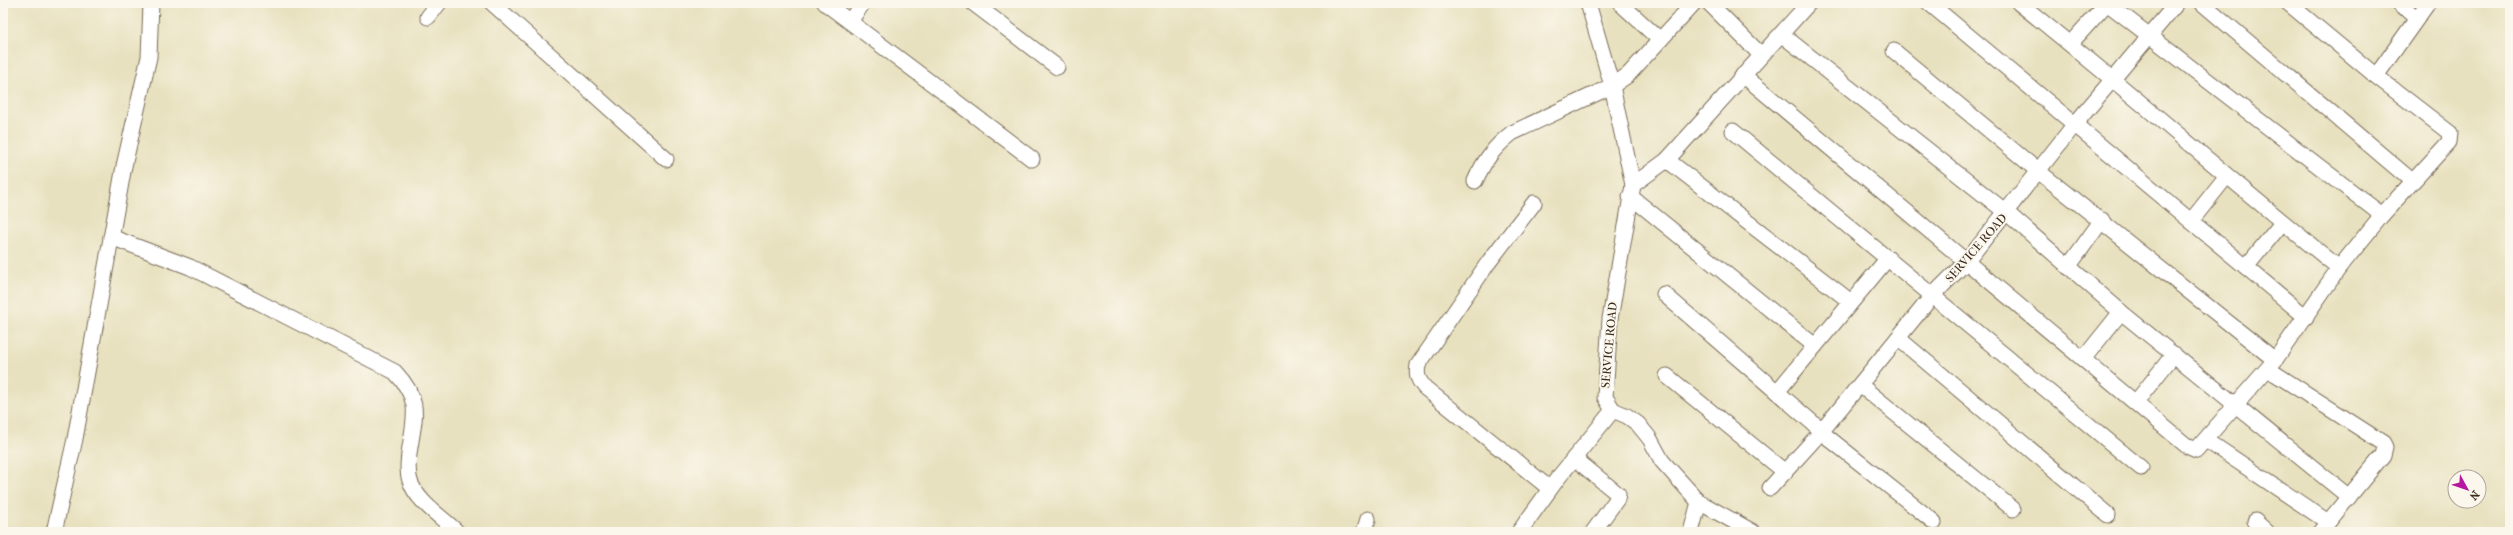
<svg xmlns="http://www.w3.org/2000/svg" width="2513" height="535" font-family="'IM FELL French Canon',serif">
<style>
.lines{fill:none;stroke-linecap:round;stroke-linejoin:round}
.minor-casing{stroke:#786a56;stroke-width:17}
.minor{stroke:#fff;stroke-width:15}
.labels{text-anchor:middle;stroke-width:4;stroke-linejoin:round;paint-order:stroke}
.street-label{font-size:12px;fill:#3b2a1e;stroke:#fbf7ec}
</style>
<rect width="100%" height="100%" fill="#fbf7ec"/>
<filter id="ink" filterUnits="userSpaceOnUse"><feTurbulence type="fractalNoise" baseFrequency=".025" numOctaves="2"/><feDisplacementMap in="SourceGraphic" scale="8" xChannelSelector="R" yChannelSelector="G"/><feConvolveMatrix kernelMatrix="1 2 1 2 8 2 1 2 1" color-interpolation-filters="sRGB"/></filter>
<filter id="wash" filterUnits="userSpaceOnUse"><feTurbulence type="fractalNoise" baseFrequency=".012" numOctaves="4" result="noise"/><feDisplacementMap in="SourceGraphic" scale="16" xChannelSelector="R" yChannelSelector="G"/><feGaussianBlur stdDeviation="0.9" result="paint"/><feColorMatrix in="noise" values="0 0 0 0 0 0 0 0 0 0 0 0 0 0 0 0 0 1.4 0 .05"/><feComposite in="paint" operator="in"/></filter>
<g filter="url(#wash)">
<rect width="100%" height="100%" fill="#e8e1bf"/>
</g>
<g filter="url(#ink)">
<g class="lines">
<!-- minor casing -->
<g class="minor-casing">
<g id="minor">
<path d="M492,3L666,159"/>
<path d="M825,3L1032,159"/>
<path d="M973,3L1057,67"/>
<path d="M1588,3L1612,86L1633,185L1610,319L1605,397L1613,410L1627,416L1638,424L1650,439L1662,461L1699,502L1753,532"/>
<path d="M1620,3L1660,40"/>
<path d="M1709,3L1761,55"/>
<path d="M1929,3L2306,317"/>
<path d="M2019,3C2127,89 2231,181 2339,268"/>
<path d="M2107,3L2382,215"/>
<path d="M2202,3L2412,181"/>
<path d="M2399,3L2416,18"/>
<path d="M428,17L439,3"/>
<path d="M850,21L863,3"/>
<path d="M1781,34L2007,213L2121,312L2349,497"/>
<path d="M2070,44L2107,3"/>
<path d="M1894,51L2038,171L2275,360"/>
<path d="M1743,75L2187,446L2196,450L2275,360L2339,268L2382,215L2449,142L2450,133L2446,130L2376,76L2288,3"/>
<path d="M2376,76L2428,3"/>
<path d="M1733,131L2141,468"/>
<path d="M1667,160L1851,302"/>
<path d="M1475,181C1484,161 1494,147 1512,133L1612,86L1628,75L1694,3"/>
<path d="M1633,185L1667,160L1809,3"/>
<path d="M1630,196L1815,346"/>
<path d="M1534,203L1488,263L1418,365C1416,375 1418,380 1425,388L1549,488"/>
<path d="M2191,221L2226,177"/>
<path d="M111,237L190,267L395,372C423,402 414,417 409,454C408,463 407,472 410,481C417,502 442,517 457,532"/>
<path d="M2068,267L2102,220"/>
<path d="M2246,267L2282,223"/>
<path d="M1664,294L1822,431"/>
<path d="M1898,338L2108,515"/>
<path d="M2084,358L2121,312"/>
<path d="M2268,369L2383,443L2385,447L2383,455L2320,532"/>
<path d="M1667,376L1785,472"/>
<path d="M1860,385L2013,509"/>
<path d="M1777,392L1888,258"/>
<path d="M2136,402L2174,354"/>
<path d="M1821,432L1934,522"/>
<path d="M2206,440L2328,522"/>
<path d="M1574,458L1618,494L1617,499L1593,532"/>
<path d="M1770,488L1821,432L1933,295L1967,261L2075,124L2177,3"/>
<path d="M2255,521L2267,532"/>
<path d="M54,532L75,439L124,166L149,57L151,3"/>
<path d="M1364,532L1368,519"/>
<path d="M1519,532L1558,478L1613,410"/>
<path d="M1691,532L1699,502"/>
</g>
</g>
<!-- minor -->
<use href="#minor" class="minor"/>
</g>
</g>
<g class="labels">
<!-- street labels -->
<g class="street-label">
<text transform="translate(1976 248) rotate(-49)" y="4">SERVICE ROAD</text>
<text transform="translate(1609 345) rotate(-85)" y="4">SERVICE ROAD</text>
</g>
</g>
<!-- margin -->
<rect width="2513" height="535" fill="none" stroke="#fbf7ec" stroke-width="16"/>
<!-- north arrow -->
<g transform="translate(2467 489) rotate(130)"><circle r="19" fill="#fbf7ec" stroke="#aea59a"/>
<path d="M0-3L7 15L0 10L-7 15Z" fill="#b5179e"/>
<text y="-6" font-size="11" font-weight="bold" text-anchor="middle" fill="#3b2a1e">N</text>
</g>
</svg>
